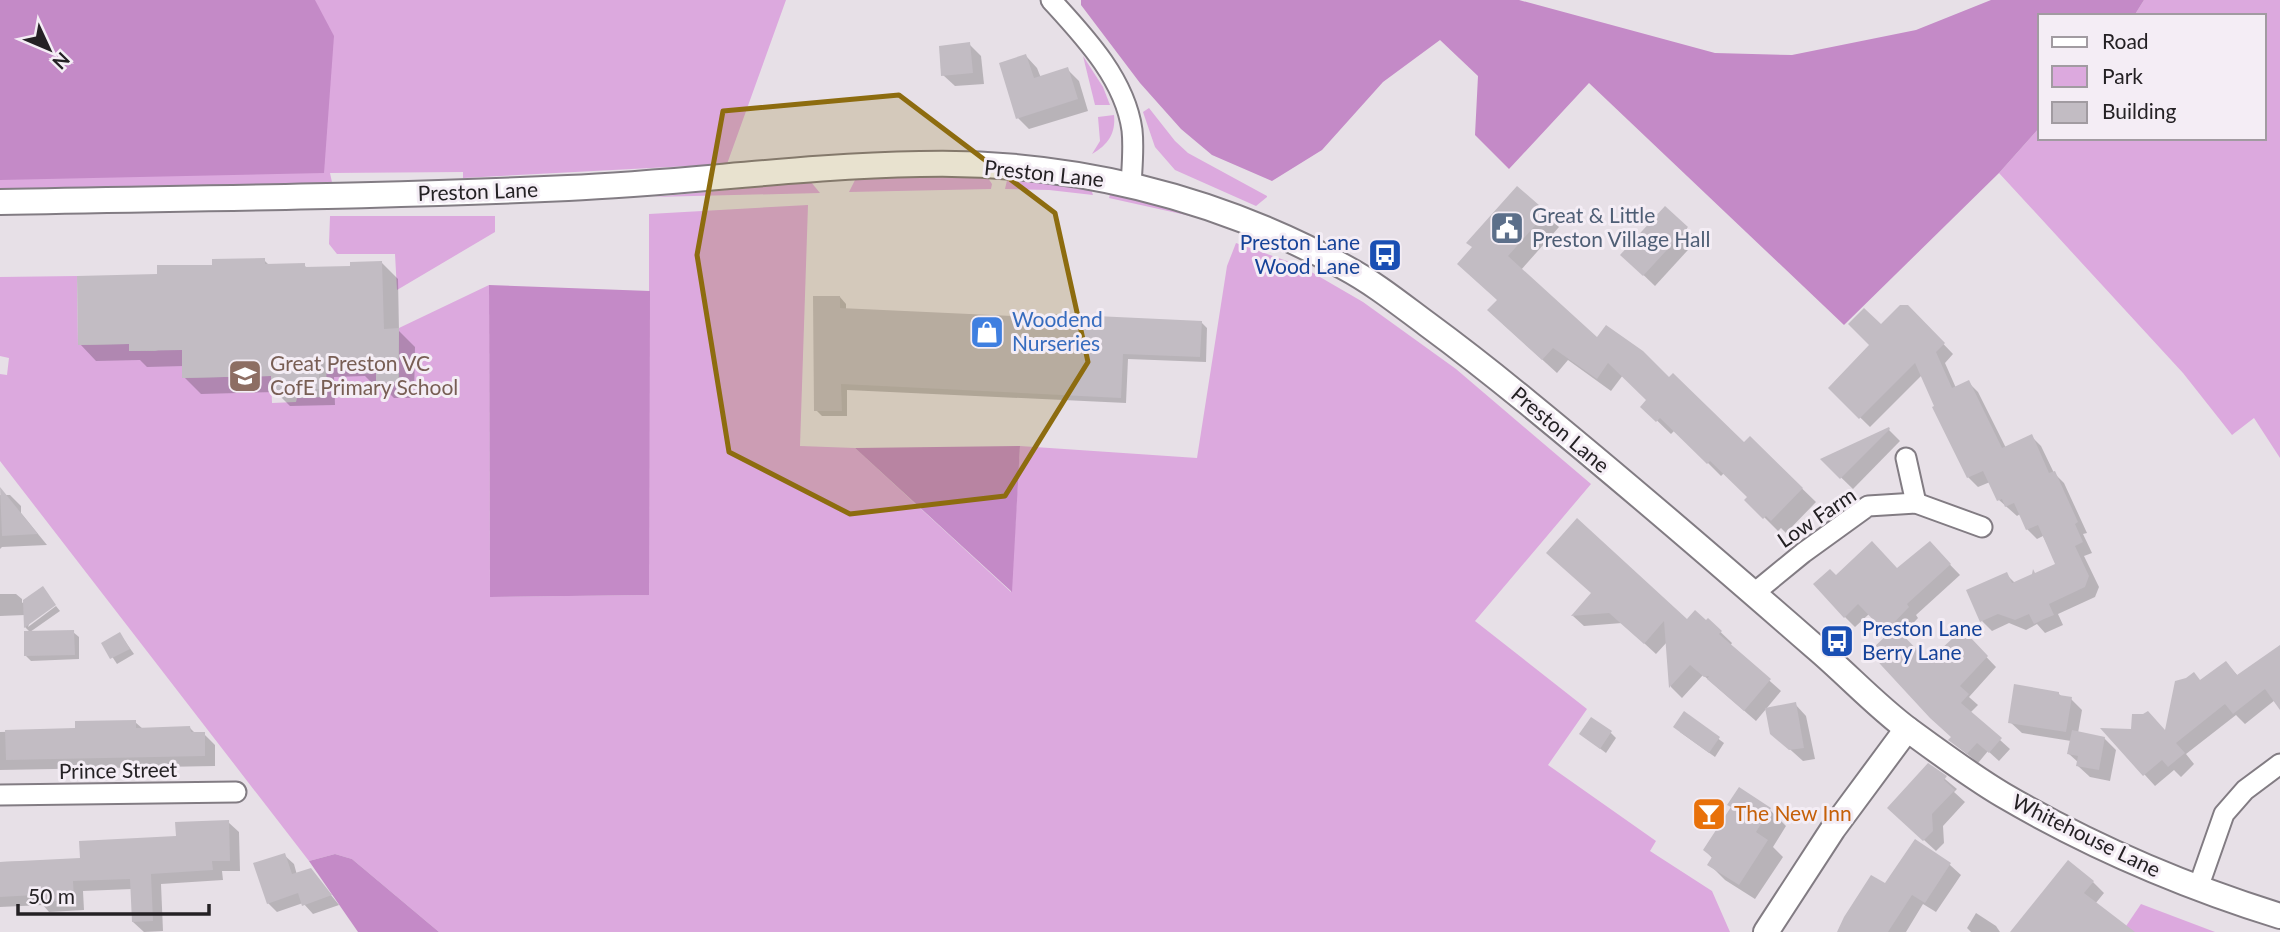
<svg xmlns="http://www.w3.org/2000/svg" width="2280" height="932" font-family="Lato,sans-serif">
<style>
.green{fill:#dca9de}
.forest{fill:#c48ac7}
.shadow{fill:#0003}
.building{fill:#c2bcc3}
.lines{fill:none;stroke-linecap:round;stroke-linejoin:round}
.minor-casing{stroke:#827c83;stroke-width:23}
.tertiary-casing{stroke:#827c83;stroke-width:28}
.minor{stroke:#fff;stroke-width:19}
.tertiary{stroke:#fff;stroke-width:24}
.marked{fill:#8d6c0f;fill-opacity:0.2;stroke:#8d6c0f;stroke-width:5;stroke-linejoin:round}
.labels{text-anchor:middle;stroke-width:6;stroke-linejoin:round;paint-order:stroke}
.street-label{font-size:21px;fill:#242124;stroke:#f4edf5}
.service-label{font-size:21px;fill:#4e5e75;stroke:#f4edf5;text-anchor:start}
.transit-label{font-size:21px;fill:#164399;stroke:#f4edf5;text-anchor:end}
.shop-label{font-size:21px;fill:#366cbe;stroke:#f4edf5;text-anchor:start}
.education-label{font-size:21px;fill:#785e54;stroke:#f4edf5;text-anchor:start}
.food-label{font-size:21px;fill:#c56008;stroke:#f4edf5;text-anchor:start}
</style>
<rect width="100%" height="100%" fill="#e7e0e7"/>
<!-- green -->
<g class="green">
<path d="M0,0H786L727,164L463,178V172L330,173L333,187L0,188Z"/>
<path d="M2144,0H2280V458L2254,418L2232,435L2183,373L1999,173L2040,127V138H2264V16H2134Z"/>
<path d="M1083,56L1103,87L1110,105H1095Z"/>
<path d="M1149,108L1175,141L1188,153L1267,196V197L1256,206L1175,170L1155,147L1143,112Z"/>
<path d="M1114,115C1116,133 1108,145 1092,154L1100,141L1098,117Z"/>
<path d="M986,175L992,184L991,189L849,192L856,178Z"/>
<path d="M1008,176L1090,186L1093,195L1049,190L1005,189Z"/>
<path d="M811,182L820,193L654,197Z"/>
<path d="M1111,191L1213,221L1109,198Z"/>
<path d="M808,205L800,446L855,448L1011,592L1020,446L1197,458L1227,266L1236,243L1301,266L1363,302L1456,369L1591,484L1475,621L1587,709L1548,765L1656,841L1650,851L1712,891L1730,932H439L352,859L335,854L309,861L0,461V374L7,375L9,358L0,356V277L77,276L78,345L129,344V351H155L182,343L183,378L271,376L272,403L296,402L297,398L327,397L326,361L359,329L360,373H376V383L399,382V328L489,285L490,597L649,595V214Z"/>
<path d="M330,216H495V232L397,290L395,254H337L329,244Z"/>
<path d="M2141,904L2215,932H2122Z"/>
</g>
<!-- forest -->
<g class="forest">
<path d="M0,0H315L334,36L324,173L0,180Z"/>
<path d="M1081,0H1519L1715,53L1792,55L1916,30L1991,0H2144L2134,16H2040V127L1999,173L1844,325L1589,83L1509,169L1475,135L1478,76L1440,40L1383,82L1322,150L1272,181L1212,155L1181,129L1140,83L1081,5Z"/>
<path d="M489,285L650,291L649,595L490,597Z"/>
<path d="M1020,446L1012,592L855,448Z"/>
<path d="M335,854L352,859L439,932H358L309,861Z"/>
</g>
<!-- shadow -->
<g class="shadow">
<path d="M969,44L981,56L984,84L955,86L943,75Z"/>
<path d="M1026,56L1037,68L1041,78L1067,69L1079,81L1088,111L1029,129L1018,118Z"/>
<path d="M1517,188L1559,227L1521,270L1597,340L1669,380L1744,444L1750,438L1816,502L1786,533L1781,528L1778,531L1747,500L1749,497L1724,473L1721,476L1675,430L1671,434L1643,407L1649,400L1623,375L1611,391L1568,360L1557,373L1503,324L1499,301L1474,247Z"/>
<path d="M1686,228L1698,239L1655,286L1634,266Z"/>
<path d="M264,260L269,265H304L308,269L352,268L382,263L398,279L399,331L415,347L414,398H394L385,389H378L365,376L334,377L335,405L290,406L276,392L201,394L184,377V366L147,367L140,360L96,361L80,344L159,276Z"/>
<path d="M840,297L846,304V310L1055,320L1201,322L1207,328L1206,362L1128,359L1126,403L847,390V416H822L816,410Z"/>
<path d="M1908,307L1953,354L1945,363L1956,388L1968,382L1978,392L2006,448L2031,436L2041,446L2054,473L2064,483L2087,533L2083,534L2092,553L2084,556L2099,587L2095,597L2058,614L2063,625L2045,633L2037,624L2026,630L2009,623L1992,631L1982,621L2006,574L2016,584L2057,565L2043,536L2037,539L2027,529L2020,514L2017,516L1999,500L1990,482L1978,487L1968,477L1922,375L1870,427L1830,388L1872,345L1881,326Z"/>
<path d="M1888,429L1900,441L1853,489L1823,460Z"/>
<path d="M0,495H10L21,506V513L47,545L2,547L0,549Z"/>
<path d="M1930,544L1960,575L1916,615L1918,618L1901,636L1928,663L1970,640L1996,667L1969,697L1978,705L1970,713L2010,749L1999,761L1988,751L1978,763L1950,740L1953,738L1889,635L1869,614L1855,627L1845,617L1836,577L1898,570Z"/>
<path d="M43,589L28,627L56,606L60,611L30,632L25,627V615L0,616V594H16L22,599V603Z"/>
<path d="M1593,594L1687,622H1706L1708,620L1732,643L1730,646L1781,691L1756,721L1703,675L1682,698L1671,687L1668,641L1656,654L1622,623L1584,626L1573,616Z"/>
<path d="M73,632L79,637V659L31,661L26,656Z"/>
<path d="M120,634L134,654L117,664L103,643Z"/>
<path d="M2280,656V706L2275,700L2245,724L2236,715L2186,754L2194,764L2181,777L2174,770L2155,786L2104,730L2166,732L2201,682L2226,663L2238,676Z"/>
<path d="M2058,693L2062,697L2071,699L2082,710L2078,733L2104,738L2116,750L2110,781L2090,777L2078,766L2079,763L2069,754L2071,741L2022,733L2010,722Z"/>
<path d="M1795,704L1806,716L1815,759L1803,761L1784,744Z"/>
<path d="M1685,714L1724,743L1715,757L1680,732Z"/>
<path d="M135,722L143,729L190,728L196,734H204L215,745V766L0,770V732L77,730Z"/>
<path d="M1611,733L1616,738L1606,753L1581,734Z"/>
<path d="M1928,765L1957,789L1954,792L1965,802L1943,826L1944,843L1936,851L1901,819Z"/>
<path d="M1739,790L1770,810L1786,826L1773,847L1783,857L1755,899L1725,880L1709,864L1713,859L1705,850L1733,808Z"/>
<path d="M228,822L239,832L240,871H222L223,880L161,884L163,931L144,932L133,922L132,889L83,891L84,910L49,912L43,905L0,907V862L81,860L178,838Z"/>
<path d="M1916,841L1950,865L1961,875L1936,912L1923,904L1906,932H1838L1886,886Z"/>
<path d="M284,855L294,864L297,875L311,870L339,905L313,914L303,903L277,912L268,903Z"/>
<path d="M2093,882L2104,893L2095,904L2131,932H2012Z"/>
<path d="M1976,913L1996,926L2000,932H1971L1967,928Z"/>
</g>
<!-- building -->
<g class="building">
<path d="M970,42L973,73L941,76L939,46Z"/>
<path d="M1026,54L1034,78L1068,67L1078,99L1016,119L999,63Z"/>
<path d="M1517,186L1547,212L1508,256L1597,337L1606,325L1643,351L1669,377L1673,373L1744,442L1750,436L1803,488L1771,521L1766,516L1763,519L1744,500L1747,497L1710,461L1707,464L1660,418L1656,422L1640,407L1646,400L1608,363L1597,379L1553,348L1542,360L1487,310L1497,300L1457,264L1472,247L1466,243Z"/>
<path d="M1665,206L1688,227L1643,276L1620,255Z"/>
<path d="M265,258V264L305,263V267L350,266V262L382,261L384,329L399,328L398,382L376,383V373L360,374V360L319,362V389L272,390L271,376L182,378V350L129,351V344L78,345L77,276L157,274V265H212V259Z"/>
<path d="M813,296H840V308L1053,318V314L1202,321L1200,357L1123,354L1121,398L841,384L842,411H814Z"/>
<path d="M1900,305H1908L1945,343L1936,352L1952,388L1969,380L2002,448L2032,434L2049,473L2055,471L2078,522L2075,524L2083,542L2075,546L2089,576L2085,587L2049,604L2054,615L2044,619L2034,624L2029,614L2015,620L1998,614L1980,622L1966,590L2007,572L2012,583L2032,574L2033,569L2035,573L2055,564L2038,525L2026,530L2014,503L2005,507L2002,499L1997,501L1983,471L1967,478L1932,407L1934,406L1915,363L1859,419L1828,388L1869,345L1848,324L1864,308L1881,324Z"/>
<path d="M1889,427L1890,429L1840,479L1820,459Z"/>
<path d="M0,487L38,534L2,536Z"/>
<path d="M1577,518L1687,619L1695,610L1706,620L1708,618L1722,631L1719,634L1771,679L1744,711L1707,679L1709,676L1704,677L1690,665L1669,688L1664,621L1644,644L1609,613L1571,616L1591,593L1546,553Z"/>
<path d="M1872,541L1897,568L1930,541L1951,564L1907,604L1909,607L1885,632L1858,604L1844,618L1813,584L1830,569L1836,575Z"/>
<path d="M43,586L56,605L24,628L23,600Z"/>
<path d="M1895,627L1928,661L1953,638H1971L1988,656L1960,686L1969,694L1961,703L2002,738L1989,753L1977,743L1967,754L1948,740L1951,737L1930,718L1869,652Z"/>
<path d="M74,630L75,655L24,656V631Z"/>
<path d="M120,632L130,649L110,659L101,643Z"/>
<path d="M2280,645V710L2265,689L2233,714L2225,704L2176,743L2185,753L2168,767L2162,760L2143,776L2100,728L2131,729L2132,714H2143L2148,711L2165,730L2175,681L2186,678L2194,672L2200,680L2226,661L2237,675Z"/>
<path d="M2014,684L2059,692V695L2072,697L2066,732L2008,723Z"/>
<path d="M1796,702L1804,748L1789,750L1770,734L1765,708Z"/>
<path d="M1684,711L1720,737L1709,753L1673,727Z"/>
<path d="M1591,717L1612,731L1600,749L1579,734Z"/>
<path d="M136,720V728L190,726L191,732H205V756L6,760L5,730L75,728V721Z"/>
<path d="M2072,730L2105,737L2099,770L2076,766L2078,756L2067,754Z"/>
<path d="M1928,763L1947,776L1944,780L1955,790L1932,814L1933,831L1923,841L1887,808Z"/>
<path d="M1739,787L1771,808L1756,832L1768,840L1739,885L1707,865L1712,857L1703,850L1731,807L1727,805Z"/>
<path d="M229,820L230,861H212L213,870L151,874L153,921L132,922L130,879L73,881L74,900L37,902L36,895L0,897V862L80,858L79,841L176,836L175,822Z"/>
<path d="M1915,839L1951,863L1925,903L1912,895L1888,932H1837L1844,917L1871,875L1885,883Z"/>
<path d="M285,853L292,874L311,868L332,895L302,906L298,893L267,904L253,863Z"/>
<path d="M2068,860L2094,881L2084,893L2135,932H2010Z"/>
</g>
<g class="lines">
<!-- minor casing -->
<g class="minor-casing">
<g id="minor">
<path d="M1051,0C1084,36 1125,79 1132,130C1134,148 1132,167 1131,185"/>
<path d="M1906,458L1916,503"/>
<path d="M1753,594L1803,553L1868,506L1916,503L1982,527"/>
<path d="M0,795L236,792"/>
<path d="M2198,888L2224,814L2245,790L2280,764"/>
</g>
</g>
<!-- tertiary casing -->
<g class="tertiary-casing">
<g id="tertiary">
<path d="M0,202C189,198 379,197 568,188C685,183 802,166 920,164C1067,160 1215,196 1344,267C1374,283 1400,304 1427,324C1461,349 1494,375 1527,402C1625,482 1720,564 1815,647C1847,674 1876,706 1910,731C1940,753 1971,776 2003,795C2090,846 2184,886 2280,916"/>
<path d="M1766,932L1833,829L1907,729"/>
</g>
</g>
<!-- minor -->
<use href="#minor" class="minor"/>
<!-- tertiary -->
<use href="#tertiary" class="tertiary"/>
</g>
<!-- marked area -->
<path class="marked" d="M899,95L1055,213L1088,362L1005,496L850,514L729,452L697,255L723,111Z"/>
<!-- icons -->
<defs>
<g id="civic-square" transform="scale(1.75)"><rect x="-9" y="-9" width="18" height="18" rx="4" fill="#5c6f8a" stroke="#f4edf5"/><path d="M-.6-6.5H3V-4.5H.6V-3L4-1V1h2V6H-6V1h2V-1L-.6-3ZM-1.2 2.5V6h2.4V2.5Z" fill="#fff"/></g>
<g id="bus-square" transform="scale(1.75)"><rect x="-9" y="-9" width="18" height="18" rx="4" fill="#1a4fb4" stroke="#f4edf5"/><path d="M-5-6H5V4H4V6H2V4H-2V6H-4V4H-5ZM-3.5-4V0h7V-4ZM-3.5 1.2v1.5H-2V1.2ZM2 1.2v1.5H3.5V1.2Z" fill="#fff"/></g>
<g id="shop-square" transform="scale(1.75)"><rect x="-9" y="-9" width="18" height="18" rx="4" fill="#3f7fe0" stroke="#f4edf5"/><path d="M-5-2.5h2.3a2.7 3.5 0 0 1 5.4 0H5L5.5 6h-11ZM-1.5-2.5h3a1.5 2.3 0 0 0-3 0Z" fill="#fff"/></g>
<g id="school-square" transform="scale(1.75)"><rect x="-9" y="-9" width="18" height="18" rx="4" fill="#8d6e63" stroke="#f4edf5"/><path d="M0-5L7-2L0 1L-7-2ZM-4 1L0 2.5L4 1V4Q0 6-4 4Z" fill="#fff"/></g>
<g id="bar-square" transform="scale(1.75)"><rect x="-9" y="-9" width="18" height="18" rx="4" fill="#e8710a" stroke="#f4edf5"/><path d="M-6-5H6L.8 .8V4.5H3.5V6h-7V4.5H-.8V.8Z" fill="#fff"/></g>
</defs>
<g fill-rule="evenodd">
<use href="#civic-square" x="1507" y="228"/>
<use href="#bus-square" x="1385" y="255"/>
<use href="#shop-square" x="987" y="332"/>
<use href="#school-square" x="245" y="376"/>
<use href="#bus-square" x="1837" y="641"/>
<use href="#bar-square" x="1709" y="814"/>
</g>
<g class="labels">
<!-- street labels -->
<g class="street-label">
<text transform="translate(1044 174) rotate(6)" y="7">Preston Lane</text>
<text transform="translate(478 192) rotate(-2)" y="7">Preston Lane</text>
<text transform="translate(1560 430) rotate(40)" y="7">Preston Lane</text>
<text transform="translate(1817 518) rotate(-34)" y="7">Low Farm</text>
<text transform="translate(118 771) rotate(-1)" y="7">Prince Street</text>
<text transform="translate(2086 836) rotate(26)" y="7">Whitehouse Lane</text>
</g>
<!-- service labels -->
<g class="service-label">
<text x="1532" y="223">Great &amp; Little<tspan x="1532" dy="24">Preston Village Hall</tspan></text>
</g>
<!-- transit labels -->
<g class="transit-label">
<text x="1360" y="250">Preston Lane<tspan x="1360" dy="24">Wood Lane</tspan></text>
<text x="1862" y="636" text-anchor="start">Preston Lane<tspan x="1862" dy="24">Berry Lane</tspan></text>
</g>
<!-- shop labels -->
<g class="shop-label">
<text x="1012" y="327">Woodend<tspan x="1012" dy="24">Nurseries</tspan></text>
</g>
<!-- education labels -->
<g class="education-label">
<text x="270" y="371">Great Preston VC<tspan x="270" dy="24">CofE Primary School</tspan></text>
</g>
<!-- food labels -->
<g class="food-label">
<text x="1734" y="821">The New Inn</text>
</g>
</g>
<!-- legend -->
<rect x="2038" y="14" width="228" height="126" fill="#f4edf5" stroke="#a19ba1" stroke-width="2"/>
<rect x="2052" y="37" width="35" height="10" fill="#ffffff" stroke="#a19ba1" stroke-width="2"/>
<text x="2102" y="49" font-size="21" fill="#242124">Road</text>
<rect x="2052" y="66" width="35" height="21" fill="#dca9de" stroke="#a19ba1" stroke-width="2"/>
<text x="2102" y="84" font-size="21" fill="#242124">Park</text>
<rect x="2052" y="102" width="35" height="21" fill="#c2bcc3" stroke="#a19ba1" stroke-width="2"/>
<text x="2102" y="119" font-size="21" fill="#242124">Building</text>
<!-- north arrow -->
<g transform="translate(49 49) rotate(134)" stroke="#f4edf5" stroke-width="5" paint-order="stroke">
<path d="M0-5L12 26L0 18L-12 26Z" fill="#242124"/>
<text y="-10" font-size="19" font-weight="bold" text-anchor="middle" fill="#242124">N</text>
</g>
<!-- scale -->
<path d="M18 904v10h191v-10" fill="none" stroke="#242124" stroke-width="3.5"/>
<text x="28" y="904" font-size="21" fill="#242124" stroke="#f4edf5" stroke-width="5" paint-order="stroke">50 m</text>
</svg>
